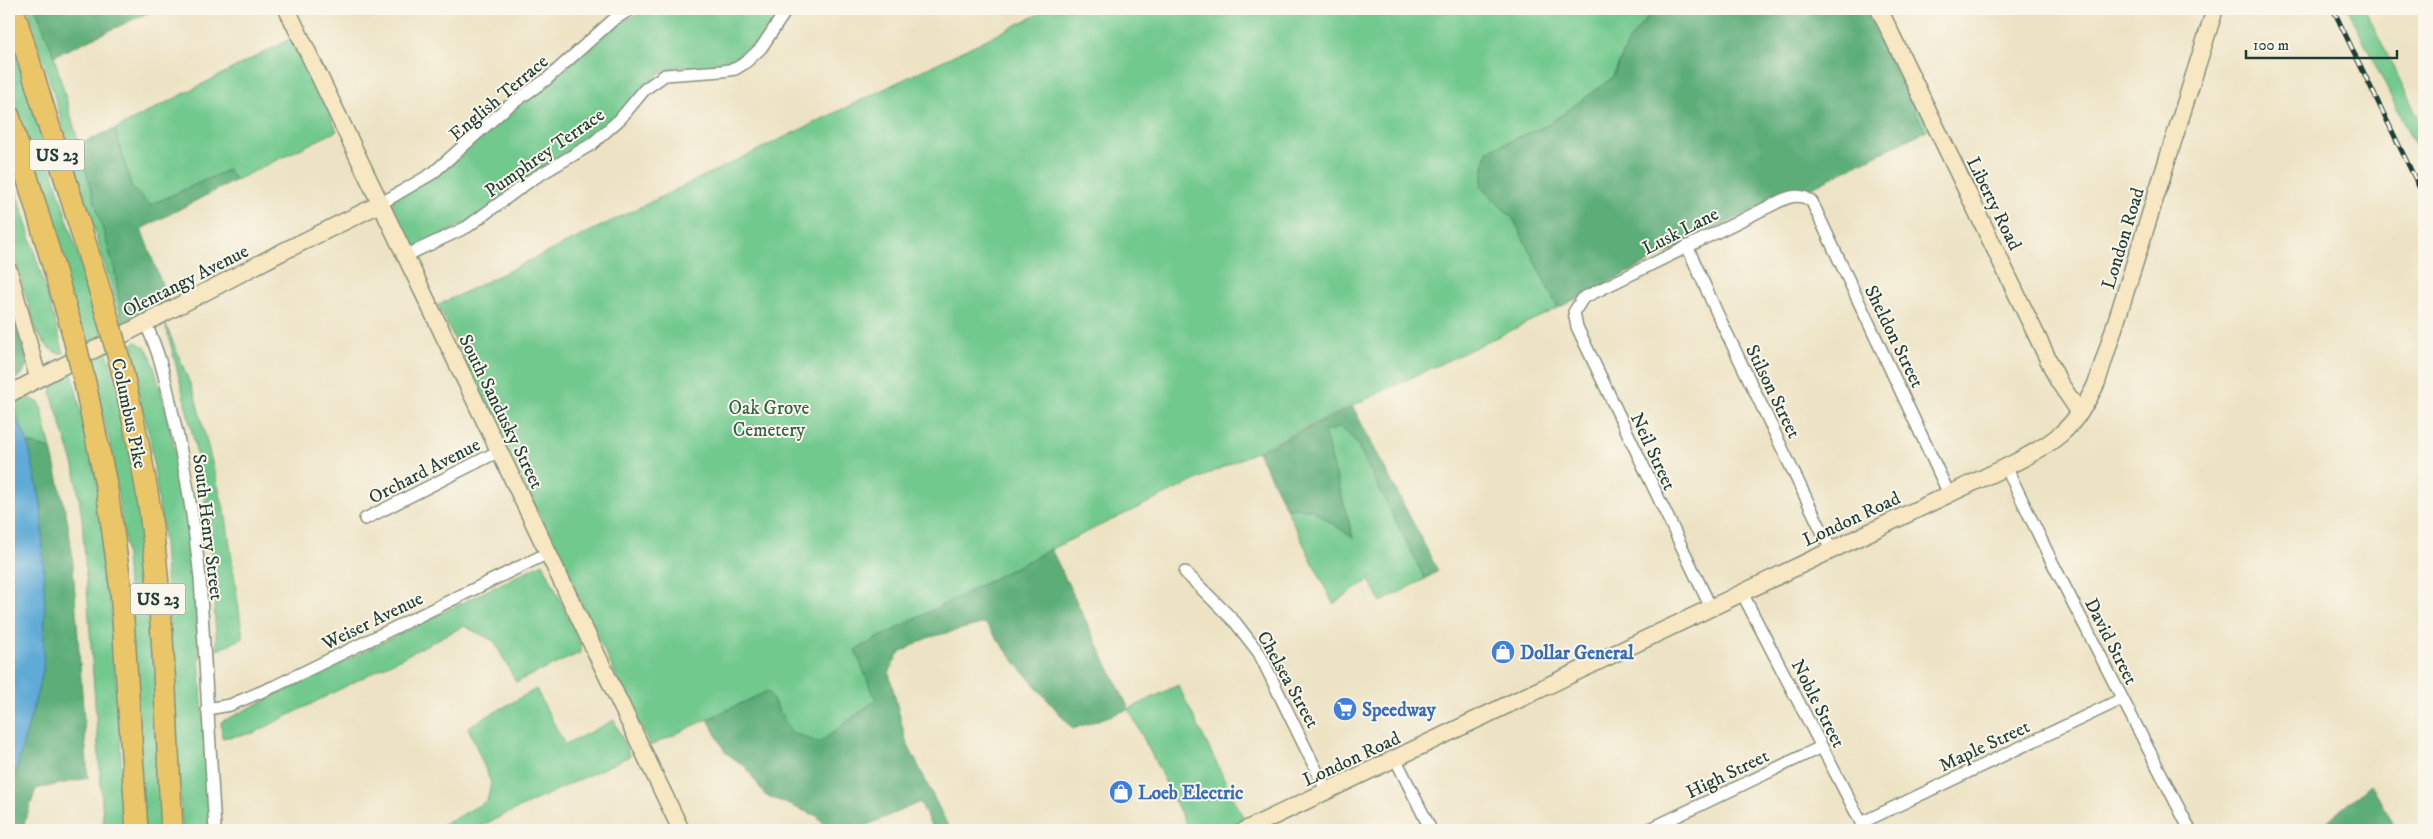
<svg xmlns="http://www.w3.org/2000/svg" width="2433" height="839" font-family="'IM FELL DW Pica',serif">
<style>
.green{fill:#72c98e;stroke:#488361}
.forest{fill:#5dad79;stroke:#3e7556}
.water{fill:#5eaad7;stroke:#3e7486}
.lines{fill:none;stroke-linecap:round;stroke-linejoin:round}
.street-casing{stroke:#86907c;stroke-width:14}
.secondary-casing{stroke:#86907c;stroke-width:19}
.highway-casing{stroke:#86907c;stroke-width:24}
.street{stroke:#fff;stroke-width:11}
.secondary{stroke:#f7e8c3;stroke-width:16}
.highway{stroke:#ebc669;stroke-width:21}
.rail-casing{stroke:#1f3d34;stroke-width:5}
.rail{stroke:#fbf7ec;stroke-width:3;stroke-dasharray:9;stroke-linecap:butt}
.highway-bridge-casing{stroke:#86907c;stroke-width:24;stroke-linecap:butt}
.highway-bridge{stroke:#ebc669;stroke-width:21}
.labels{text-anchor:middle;stroke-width:4;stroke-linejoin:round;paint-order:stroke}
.shield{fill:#fbf7ec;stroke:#61756b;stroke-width:1}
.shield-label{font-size:18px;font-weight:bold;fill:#1f3d34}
.street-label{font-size:19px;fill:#1f3d34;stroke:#fbf7ec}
.park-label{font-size:19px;fill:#34604a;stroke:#fbf7ec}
.shop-label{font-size:19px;font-weight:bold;fill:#366cbe;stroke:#fbf7ec;text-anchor:start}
</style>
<rect width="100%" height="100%" fill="#fbf7ec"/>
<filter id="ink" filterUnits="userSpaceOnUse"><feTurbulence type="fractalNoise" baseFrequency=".02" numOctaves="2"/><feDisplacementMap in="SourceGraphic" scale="10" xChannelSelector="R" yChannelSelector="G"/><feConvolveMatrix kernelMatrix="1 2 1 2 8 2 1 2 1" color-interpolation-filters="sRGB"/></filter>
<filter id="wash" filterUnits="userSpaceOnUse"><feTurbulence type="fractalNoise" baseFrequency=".0096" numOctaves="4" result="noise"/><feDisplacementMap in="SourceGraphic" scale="20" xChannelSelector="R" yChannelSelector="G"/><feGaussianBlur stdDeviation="1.12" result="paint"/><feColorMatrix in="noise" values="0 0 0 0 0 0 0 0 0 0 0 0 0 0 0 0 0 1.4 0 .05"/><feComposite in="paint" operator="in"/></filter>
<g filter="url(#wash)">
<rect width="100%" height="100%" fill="#ede3c4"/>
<!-- green -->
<g class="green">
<path d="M28,9H36L54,56L115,272L123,326Z"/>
<path d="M650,9H782L758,45L745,59L723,67H676L659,73L611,126L481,215L412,250L389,203L505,114L614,25Z"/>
<path d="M1049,9H1654L1629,41L1612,78L1548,125L1487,151L1481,186L1514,220L1558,308L1051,549L855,650L876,700L819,743L791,732L768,691L650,746L438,305Z"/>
<path d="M1863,9H1872L1930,128L1925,131Z"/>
<path d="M2348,9H2365L2424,129V164Z"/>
<path d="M9,31L103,335L83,345L9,94Z"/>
<path d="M294,37L337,131L236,180L228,170L150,205L132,188L115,129Z"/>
<path d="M9,165L64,353H57L49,348L37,333L9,240Z"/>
<path d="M164,320L195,396L226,517L243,638L217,650C213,592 211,533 201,476C191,423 178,372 164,320Z"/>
<path d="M137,342L146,348L151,357L161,391L178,464L193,560L210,830H182L164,543L150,438L126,346Z"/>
<path d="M107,352L120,397L145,527L165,830H145L125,542L109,440L89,362Z"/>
<path d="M71,369L97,481L108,560L126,830H104L82,518L74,466L51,393L54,379Z"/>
<path d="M28,397L40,403L51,449L28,443L11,404Z"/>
<path d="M1340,427L1355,440L1425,579L1381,602L1369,580L1333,604L1286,508L1311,509L1353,537L1324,432Z"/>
<path d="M543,563L581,645L580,653L516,682L494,641L464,626L254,733L222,738L221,722Z"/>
<path d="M1178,685L1245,821L1226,830H1189L1129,709Z"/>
<path d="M536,689L565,745L614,720L630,756L472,830H440L439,827L487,801L491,783L468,727Z"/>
</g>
<!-- forest -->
<g class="forest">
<path d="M36,9H156L54,56Z"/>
<path d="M1654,9H1863L1925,131L1812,187L1790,191L1558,308L1514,220L1481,186L1487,151L1548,125L1612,78L1629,41Z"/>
<path d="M115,129L132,188L150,205L228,170L236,180L141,229L169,303L123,326L115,272L78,144Z"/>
<path d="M9,302L28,365L21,376L9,382Z"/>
<path d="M1353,407L1438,571L1425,579L1355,440L1340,427L1324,432L1353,538L1311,509L1286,508L1258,452Z"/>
<path d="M28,443L51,449L67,518L72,552L88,778L36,789L22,830H9V797L43,671L41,504Z"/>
<path d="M1051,549L1129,709L1073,729L1019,667L985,623L927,638L898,654L889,673L906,741L950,830H933L920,802L856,830H829L817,816L765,795L746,767L725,752L708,719L768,691L791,732L819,743L876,700L855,650Z"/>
<path d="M2371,784L2396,830H2317Z"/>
</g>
<!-- water -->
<path class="water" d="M9,399L28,443L41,504L45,614L43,671L9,797Z"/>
</g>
<g filter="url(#ink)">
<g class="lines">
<!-- street casing -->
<g class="street-casing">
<g id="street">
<path d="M380,204L433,173L506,108L547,79L613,20L631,9"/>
<path d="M1687,246L1718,315L1831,550"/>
<path d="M405,256L467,227L531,180L592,144L620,119L645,89L665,75L722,71L735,69L745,63L761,48L787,9"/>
<path d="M145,323C160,352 166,383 173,415C186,469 194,523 200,578L215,830"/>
<path d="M2006,467L2049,556L2190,830"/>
<path d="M365,519L499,451"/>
<path d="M1185,572L1235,622L1259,653L1327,792"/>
<path d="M1742,593L1865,830"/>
<path d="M1711,608L1577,327L1574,312L1583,298L1766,208C1781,201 1797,189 1812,202L1949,494"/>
<path d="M207,709L230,705L275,686L548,553"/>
<path d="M1396,760L1431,830"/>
<path d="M1861,823L2122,699"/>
<path d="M1648,830L1821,747"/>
</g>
</g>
<!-- secondary casing -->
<g class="secondary-casing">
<g id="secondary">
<path d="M287,9L681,830"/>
<path d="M1879,9L2059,382L2080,413"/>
<path d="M9,271L38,378"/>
<path d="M9,394L280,253L380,204"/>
<path d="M1245,830L2006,467C2053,444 2075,430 2097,382L2215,9"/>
</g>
</g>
<!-- highway casing -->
<g class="highway-casing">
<g id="highway">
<path d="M13,9L103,301"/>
<path d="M9,116L71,326"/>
<path d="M122,370C133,417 143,464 150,511C164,617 166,724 172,830"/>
<path d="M85,383L107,490L121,590L137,830"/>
</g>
</g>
<!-- street -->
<use href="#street" class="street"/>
<!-- secondary -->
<use href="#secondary" class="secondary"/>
<!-- highway -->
<use href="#highway" class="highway"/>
<!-- rail casing -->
<g class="rail-casing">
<path id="rail" d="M2333,9L2424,197"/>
</g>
<!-- rail -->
<use href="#rail" class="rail"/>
<!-- highway-bridge casing -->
<g class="highway-bridge-casing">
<g id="highway-bridge">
<path d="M103,301L122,370"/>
<path d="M71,326L85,383"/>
</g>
</g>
<!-- highway-bridge -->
<use href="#highway-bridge" class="highway-bridge"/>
</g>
</g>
<!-- icons -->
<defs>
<g id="shop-disc" transform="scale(1.25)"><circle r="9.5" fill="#3f7fe0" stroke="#fbf7ec"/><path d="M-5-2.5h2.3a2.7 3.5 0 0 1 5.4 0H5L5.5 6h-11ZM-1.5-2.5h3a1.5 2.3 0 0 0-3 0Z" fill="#fff"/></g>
<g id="supermarket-disc" transform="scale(1.25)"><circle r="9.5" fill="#3f7fe0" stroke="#fbf7ec"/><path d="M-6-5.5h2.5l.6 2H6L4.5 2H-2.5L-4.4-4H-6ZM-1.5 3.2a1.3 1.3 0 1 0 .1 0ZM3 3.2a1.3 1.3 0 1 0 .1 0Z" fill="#fff"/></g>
</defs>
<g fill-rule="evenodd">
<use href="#shop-disc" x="1503" y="652"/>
<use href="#supermarket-disc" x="1345" y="709"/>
<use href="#shop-disc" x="1121" y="792"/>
</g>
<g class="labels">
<!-- shield labels -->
<g class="shield">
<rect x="29.5" y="139.5" width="55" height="31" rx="4"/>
<rect x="130.5" y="583.5" width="55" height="31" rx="4"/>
</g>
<g class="shield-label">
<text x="57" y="161">US 23</text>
<text x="158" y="605">US 23</text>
</g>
<!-- street labels -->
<g class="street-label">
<text transform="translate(498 97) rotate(-40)" y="7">English Terrace</text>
<text transform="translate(544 152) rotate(-35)" y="7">Pumphrey Terrace</text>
<text transform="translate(1995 203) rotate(64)" y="7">Liberty Road</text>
<text transform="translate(1680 230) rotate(-27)" y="7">Lusk Lane</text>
<text transform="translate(2122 238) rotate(-73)" y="7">London Road</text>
<text transform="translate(185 280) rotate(-27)" y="7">Olentangy Avenue</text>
<text transform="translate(1895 336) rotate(64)" y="7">Sheldon Street</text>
<text transform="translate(1774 391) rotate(64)" y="7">Stilson Street</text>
<text transform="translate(502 411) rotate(64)" y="7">South Sandusky Street</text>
<text transform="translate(130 413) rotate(78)" y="7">Columbus Pike</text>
<text transform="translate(1654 451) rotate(65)" y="7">Neil Street</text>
<text transform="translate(424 470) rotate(-27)" y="7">Orchard Avenue</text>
<text transform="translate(1851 518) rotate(-25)" y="7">London Road</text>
<text transform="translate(209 527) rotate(83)" y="7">South Henry Street</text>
<text transform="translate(372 620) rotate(-26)" y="7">Weiser Avenue</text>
<text transform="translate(2112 641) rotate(63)" y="7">David Street</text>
<text transform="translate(1289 679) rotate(61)" y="7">Chelsea Street</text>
<text transform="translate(1819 703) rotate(63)" y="7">Noble Street</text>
<text transform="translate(1984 745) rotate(-25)" y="7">Maple Street</text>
<text transform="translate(1351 758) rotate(-25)" y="7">London Road</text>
<text transform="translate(1727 773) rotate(-26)" y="7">High Street</text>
</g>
<!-- park labels -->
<g class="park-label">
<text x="769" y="414">Oak Grove<tspan x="769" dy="22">Cemetery</tspan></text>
</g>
<!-- shop labels -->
<g class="shop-label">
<text x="1520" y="659">Dollar General</text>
<text x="1362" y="716">Speedway</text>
<text x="1138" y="799">Loeb Electric</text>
</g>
</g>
<!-- margin -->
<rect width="2433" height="839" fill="none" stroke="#fbf7ec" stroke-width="30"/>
<!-- scale -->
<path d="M2246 50v8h151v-8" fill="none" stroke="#1f3d34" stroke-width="2.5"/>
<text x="2253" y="50" font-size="15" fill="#1f3d34" stroke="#fbf7ec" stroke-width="4" paint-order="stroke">100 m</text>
</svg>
